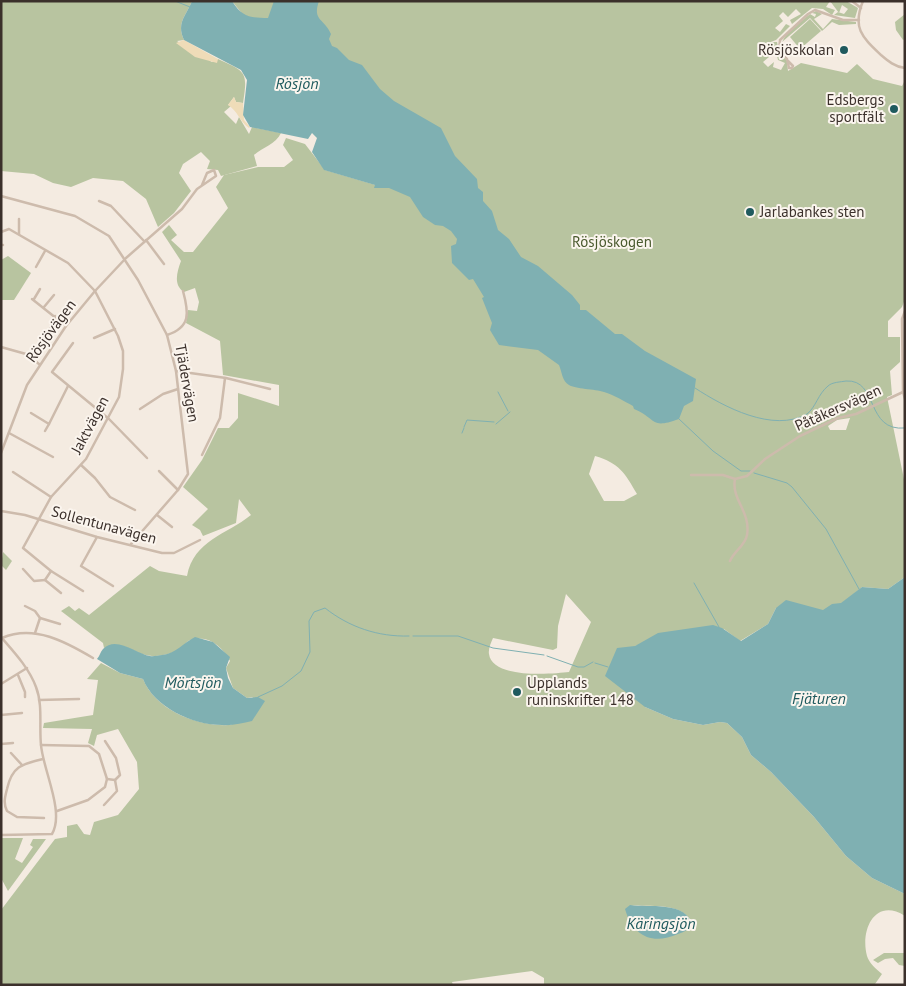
<svg xmlns="http://www.w3.org/2000/svg" width="906" height="986" font-family="'PT Sans',sans-serif">
<style>
.green{fill:#b8c4a0;fill-rule:evenodd}
.sand{fill:#efdcb8}
.water{fill:#7fb0b2}
.lines{fill:none;stroke-linecap:round;stroke-linejoin:round}
.stream{stroke:#7fb0b2;stroke-width:1}
.street{stroke:#cdbbac;stroke-width:2.5}
.poi-dot{fill:#1f5a5e;stroke:#fbf5ee;stroke-width:2}
.labels{text-anchor:middle;stroke-width:4;stroke-linejoin:round;paint-order:stroke}
.poi-label{font-size:15px;fill:#3b302b;stroke:#fbf5ee;text-anchor:end}
.park-label{font-size:15px;fill:#4a5a2e;stroke:#fbf5ee}
.street-label{font-size:15px;fill:#3b302b;stroke:#fbf5ee}
.water-label{font-size:16px;font-style:italic;fill:#1f5a5e;stroke:#fbf5ee}
</style>
<rect width="100%" height="100%" fill="#f4ebe1"/>
<!-- green -->
<g class="green">
<path d="M1,1H192C186,16 176,23 184,40L177,41L212,62L218,59C246,72 248,71 243,103L236,102L234,97L228,105L231,106L224,112L236,124L239,117L249,134L252,127L281,133C276,144 263,147 254,155L257,166L221,176L218,170L207,169L210,161L201,152L183,164L179,173L191,191L174,213L158,227L146,199L123,181L93,178L71,187L53,183L34,174L1,171Z"/>
<path d="M232,1H846L858,8L855,18L834,15L838,12L844,14L848,9L842,5L839,13L830,1L826,7L835,10L832,15L823,9L812,8L792,24L790,20L801,14L796,9L788,17L783,12L779,16L783,21L775,28L780,32L786,24L790,26L776,40L757,47L768,42H777L779,52L775,55L769,45L764,48L769,57L763,62L768,67L774,62L773,67L781,70L785,63L778,60L777,56L781,53L787,61L788,71L801,63L847,73L857,64L873,79L902,86L905,80V299L902,307L888,321V337H900V362L890,371L892,395L887,397L905,484V577L888,589L862,587L834,612L776,608L768,624L740,641L724,629L635,646L645,707L673,719L703,725L720,722L727,723L742,737L751,755L771,772L814,817L846,856L872,878L905,894V916C875,897 860,930 867,956C869,963 876,969 882,974L875,984L544,985V978L532,971L452,982L453,985H1V910L55,839L67,837V826L77,824L84,834L90,835L94,822L118,815L139,789L137,762L118,729L97,735L94,746L88,743L92,729L43,728L44,723L93,715L98,680L87,679L101,663L120,673L143,679C156,711 199,727 231,725L253,697L247,698L233,688L226,668L230,661C222,646 208,634 190,640C185,642 183,648 178,650C171,654 160,656 152,656C133,655 125,639 104,648L103,643L61,611L69,606L75,611L79,608L89,615L150,566L159,571L187,576C194,540 226,535 251,515L239,499L236,523L203,536L200,530L192,525L208,509L183,487L202,460L218,428H229L238,418V393L279,406V385L223,375L220,341L186,323L188,310L197,311L199,302L195,288L184,292C173,285 177,272 181,261L162,232L169,225L177,235L171,240L184,252H193L228,208L216,187L224,175L258,167H284L293,160L283,145L286,138L305,144L325,170L379,186ZM850,418L846,430H830L828,426L837,420ZM595,456C619,463 625,473 637,494L624,501H604L589,474ZM566,594L591,622L569,672C552,674 492,679 489,654C488,649 491,643 493,638L553,650L557,648L558,626ZM630,905C651,908 676,901 691,920Z"/>
<path d="M816,11L822,14L814,19L823,29L832,19L856,22V24L839,25L832,22L822,31L810,18L782,42L783,52C775,38 801,22 810,14L815,17L816,14L812,13Z"/>
<path d="M905,14V39L903,40L896,30L895,22Z"/>
<path d="M810,19L821,31L800,49L790,37Z"/>
<path d="M8,256L31,273L14,300H1V260Z"/>
<path d="M3,552L12,561L6,570L1,565Z"/>
<path d="M1,838H23L15,859L22,863L33,847L30,845L33,839H46L8,891L1,878Z"/>
<path d="M884,953H905V966L899,965L893,958L885,959L878,963L873,960Z"/>
</g>
<!-- sand -->
<g class="sand">
<path d="M184,40L218,59L217,63L195,57L176,43Z"/>
<path d="M234,97L236,102L243,103L244,120L250,127L249,128C239,121 238,111 228,105Z"/>
</g>
<!-- water -->
<g class="water">
<path d="M192,1H232C242,17 250,18 268,18L274,1H319C312,21 324,18 331,34L329,39L332,46L337,48L349,60L362,65L380,89L394,101L441,128L455,156L477,179L478,188L483,192V201L492,211L498,230L509,239L521,257L538,266L572,295L580,305V310H586L615,334H622L645,351L696,379L693,401L684,406L679,419C649,430 657,418 634,409L633,406C624,401 614,395 604,392C595,389 575,389 569,385C562,381 562,372 559,365L538,350L499,345L490,330L492,323L482,298L484,297L473,279L469,280L452,263L451,246L456,244L457,239L451,231L443,226L435,225L423,217L410,197L389,188H374L375,185L324,170L312,152L317,138L312,133L308,139L250,127L243,115L247,80L241,70L184,40C176,23 186,16 192,1Z"/>
<path d="M905,577V894L872,878L846,856L814,817L771,772L751,755L742,737L727,723L720,722L703,725L673,719L645,707L605,676L617,648L635,646L658,633L713,625L722,628L741,641L768,624L776,608L786,600L823,610L832,604L841,603L862,587L888,589Z"/>
<path d="M195,637L213,642L230,657L226,668L228,678L233,688L247,698L258,697L265,701L252,721C242,723 232,726 222,725C192,725 154,707 143,679L120,673L97,659C100,656 100,652 103,649C116,635 137,654 150,656C153,657 159,655 162,655C177,653 183,643 195,637Z"/>
<path d="M630,905C647,908 688,900 692,926C688,930 684,932 678,934C653,945 633,937 625,909Z"/>
</g>
<g class="lines">
<!-- stream -->
<g class="stream">
<path d="M175,1L190,7"/>
<path d="M695,388C724,407 773,433 807,414C816,407 818,394 828,386C832,382 841,382 846,381C879,379 865,432 905,428"/>
<path d="M498,392L508,411"/>
<path d="M679,419L713,451L741,471H750"/>
<path d="M496,424L510,412"/>
<path d="M464,427L467,420L494,422"/>
<path d="M462,433L464,428"/>
<path d="M754,473L787,483L792,487L826,529L859,589"/>
<path d="M694,583L719,627"/>
<path d="M413,636H458L493,648L544,655"/>
<path d="M547,656L578,667H584L593,662"/>
<path d="M595,663L608,667"/>
<path d="M258,697L282,686L301,671L310,652L309,621L314,612L325,608C349,627 378,637 409,636"/>
</g>
<!-- street -->
<g class="street">
<path d="M852,1L861,8"/>
<path d="M863,1C852,28 862,37 881,55C888,61 895,67 905,68"/>
<path d="M788,61L793,66L792,68H789L787,59L779,50L780,40L808,14L815,10L843,20H859"/>
<path d="M1,196L75,216L109,236L138,280L167,335L176,371L188,474L178,490L131,544"/>
<path d="M99,201L111,206L144,241"/>
<path d="M19,219V234"/>
<path d="M1,232L9,229L68,263L95,291L118,336L123,351V369L119,397L86,459L51,497L23,548L51,571L83,591"/>
<path d="M146,240L164,264"/>
<path d="M1,245H3"/>
<path d="M36,267L45,251"/>
<path d="M32,299L66,326"/>
<path d="M34,299L40,289"/>
<path d="M44,307L54,295"/>
<path d="M905,311L902,319L903,392L905,399"/>
<path d="M167,335C191,327 189,313 183,291"/>
<path d="M49,337L47,336L55,316"/>
<path d="M94,338L115,329"/>
<path d="M73,343L52,372L109,419L147,458"/>
<path d="M1,347L26,354L39,364"/>
<path d="M176,371L226,378L270,389"/>
<path d="M140,409L163,394L178,389"/>
<path d="M31,413L49,424L68,386"/>
<path d="M45,431L49,424"/>
<path d="M9,433L53,457"/>
<path d="M1,453L27,385L66,326L95,291L126,258L182,209L197,189L216,176L214,170L207,173L202,185"/>
<path d="M202,455L220,418L225,378"/>
<path d="M81,465L95,478L110,497L135,510"/>
<path d="M159,471L178,490"/>
<path d="M13,472L51,497"/>
<path d="M691,475H723L735,479L747,476L765,459L800,436L838,418L856,414L903,392"/>
<path d="M1,511L25,515L97,537L162,553H174L200,540"/>
<path d="M157,515L172,527"/>
<path d="M97,537L81,566L113,586"/>
<path d="M730,561C734,551 745,546 747,535C751,511 731,500 735,479"/>
<path d="M23,569L34,581L45,580"/>
<path d="M51,571L45,580L61,593"/>
<path d="M25,606L35,611L40,618L35,633"/>
<path d="M40,618L60,624"/>
<path d="M1,637C14,652 29,668 36,687C43,705 39,726 41,745C43,770 65,812 52,834L1,835"/>
<path d="M2,638C34,624 66,642 93,658"/>
<path d="M18,675L25,692V697"/>
<path d="M1,684L27,668"/>
<path d="M39,700L79,699"/>
<path d="M1,715L22,713"/>
<path d="M105,741L116,758L120,775L115,780L107,779"/>
<path d="M1,744L13,743"/>
<path d="M41,745L89,746L99,754L107,779L105,787L88,800L57,811"/>
<path d="M11,753L22,765"/>
<path d="M43,759C22,764 12,766 7,789C5,797 3,803 7,811L17,817L44,818"/>
<path d="M104,805L117,791L115,780"/>
</g>
</g>
<!-- markers -->
<g class="poi-dot">
<circle cx="844" cy="50" r="5"/>
<circle cx="894" cy="109" r="5"/>
<circle cx="750" cy="212" r="5"/>
<circle cx="517" cy="692" r="5"/>
</g>
<g class="labels">
<!-- poi labels -->
<g class="poi-label">
<text x="834" y="55">Rösjöskolan</text>
<text x="884" y="105">Edsbergs<tspan x="884" dy="17">sportfält</tspan></text>
<text x="760" y="217" text-anchor="start">Jarlabankes sten</text>
<text x="527" y="688" text-anchor="start">Upplands<tspan x="527" dy="17">runinskrifter 148</tspan></text>
</g>
<!-- park labels -->
<g class="park-label">
<text x="612" y="247">Rösjöskogen</text>
</g>
<!-- street labels -->
<g class="street-label">
<text transform="translate(51 331) rotate(-54)" y="5">Rösjövägen</text>
<text transform="translate(187 383) rotate(80)" y="5">Tjädervägen</text>
<text transform="translate(838 408) rotate(-24)" y="5">Påtåkersvägen</text>
<text transform="translate(90 425) rotate(-62)" y="5">Jaktvägen</text>
<text transform="translate(104 525) rotate(15)" y="5">Sollentunavägen</text>
</g>
<!-- water labels -->
<g class="water-label">
<text x="297" y="89">Rösjön</text>
<text x="193" y="688">Mörtsjön</text>
<text x="819" y="704">Fjäturen</text>
<text x="661" y="929">Käringsjön</text>
</g>
</g>
<!-- border -->
<rect width="906" height="986" fill="none" stroke="#3b302b" stroke-width="5"/>
</svg>
